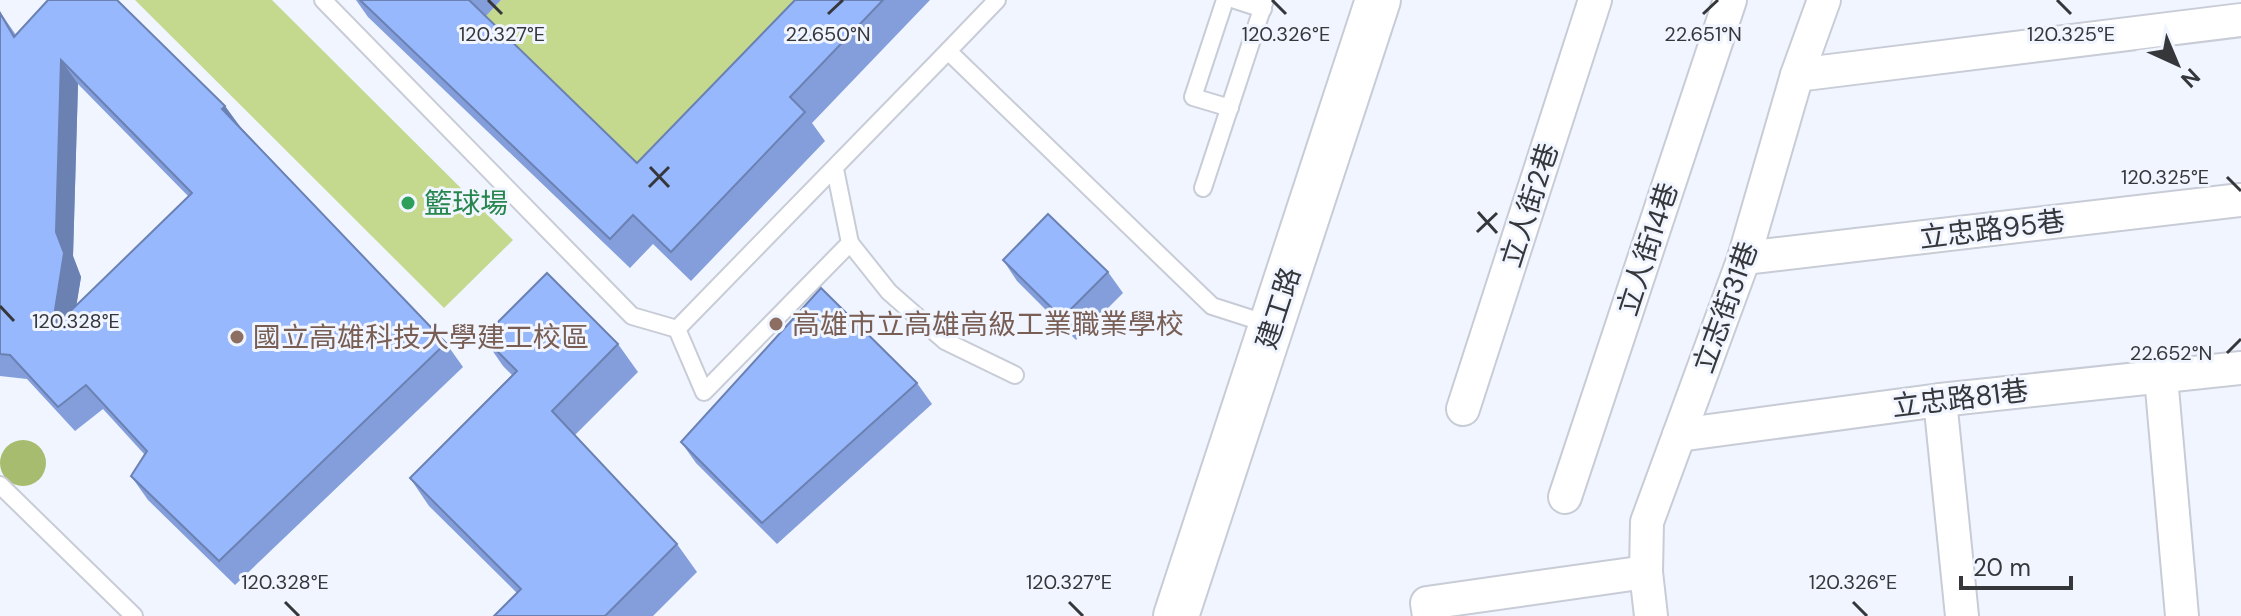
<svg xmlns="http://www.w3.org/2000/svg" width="2241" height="616" font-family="'DM Sans','Noto Sans TC',sans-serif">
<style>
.green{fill:#c4d98d}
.forest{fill:#a7bc6e}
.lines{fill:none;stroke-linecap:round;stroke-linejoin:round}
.lane-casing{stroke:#c8ccd6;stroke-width:20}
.street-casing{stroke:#c8ccd6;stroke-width:36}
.secondary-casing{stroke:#c8ccd6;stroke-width:48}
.lane{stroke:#fff;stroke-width:16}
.street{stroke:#fff;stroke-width:32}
.secondary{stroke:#fff;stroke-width:44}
.wall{fill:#839eda;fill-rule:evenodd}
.shaded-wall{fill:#6a81b2}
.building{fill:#98b8fe;stroke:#6a81b2;stroke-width:2;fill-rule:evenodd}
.ticks{fill:none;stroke:#35373b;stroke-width:3}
.leisure-dot{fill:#2e9e5b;stroke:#f0f5ff;stroke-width:3}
.education-dot{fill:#8d6e63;stroke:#f0f5ff;stroke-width:3}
.labels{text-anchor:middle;stroke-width:6;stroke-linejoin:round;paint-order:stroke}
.leisure-label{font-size:28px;fill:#27864d;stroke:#f0f5ff;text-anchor:start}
.street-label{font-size:28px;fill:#35373b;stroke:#f0f5ff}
.education-label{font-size:28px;fill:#785e54;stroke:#f0f5ff;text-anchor:start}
.ticks-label{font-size:20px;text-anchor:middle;fill:#35373b;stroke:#f0f5ff;stroke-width:6;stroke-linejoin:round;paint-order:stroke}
</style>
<rect width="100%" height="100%" fill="#f0f5ff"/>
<!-- green -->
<g class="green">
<path d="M135,0H272L513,240L444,308Z"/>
<path d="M501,0H842L657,192L481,21Z"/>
</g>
<!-- forest -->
<circle class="forest" cx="23" cy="463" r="23"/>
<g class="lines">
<!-- lane casing -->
<g class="lane-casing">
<g id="lane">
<path d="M323,0L632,316L677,329"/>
<path d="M997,0L948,51L1212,306L1271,325"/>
<path d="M1225,0L1193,97L1230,108"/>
<path d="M1235,0L1263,9"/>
<path d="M835,169L850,243L704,392L677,329L948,51"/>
<path d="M1203,188L1265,0"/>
<path d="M850,243L889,292L945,341L1015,375"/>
<path d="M0,485L134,616"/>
</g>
</g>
<!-- street casing -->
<g class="street-casing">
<g id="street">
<path d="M1797,75L2241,20"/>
<path d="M1744,258L2241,200"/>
<path d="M2161,377L2182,616"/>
<path d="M1940,400L1962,616"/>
<path d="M1463,409L1595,0"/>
<path d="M1679,435L1940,400L2241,368"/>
<path d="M1565,497L1730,0"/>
<path d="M1429,616L1427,603L1646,572"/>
<path d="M1651,616L1646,572L1647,522L1744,258L1797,75L1824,0"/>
</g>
</g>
<!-- secondary casing -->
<g class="secondary-casing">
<path id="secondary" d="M1176,616L1378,0"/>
</g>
<!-- lane -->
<use href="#lane" class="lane"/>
<!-- street -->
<use href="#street" class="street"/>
<!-- secondary -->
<use href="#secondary" class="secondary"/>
</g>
<!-- wall -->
<g class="wall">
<path d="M356,0H501L486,16L637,163L795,0H930L812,123L825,141L691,281L653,244L630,268L368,17Z"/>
<path d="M0,12L16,35L225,106L242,129L446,343L463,367L235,585L148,500L131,476L145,455L103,409L75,431L27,379L0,376ZM78,84L189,197L76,305L81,277L73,256Z"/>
<path d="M1003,260L1108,272L1123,293L1076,340L1017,281Z"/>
<path d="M483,337L618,344L638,372L575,435L677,544L697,572L653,616H494L517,593L429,506L410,478L512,375L503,366Z"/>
<path d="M917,383L932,404L777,544L696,463L681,442Z"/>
</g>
<!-- shaded-wall -->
<g class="shaded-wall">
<path d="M61,60L78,84L73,256L81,277L69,352L52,329Z"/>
<path d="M225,106L242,130L222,109Z"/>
</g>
<!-- building -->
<g class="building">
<path d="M48,0H117L225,106L222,109L446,343L219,561L131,476L147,451L86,385L58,407L10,355L0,354V13L14,37ZM61,60L192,193L52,329L64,253L56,232Z"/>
<path d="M360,0H469L637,163L795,0H883L790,97L805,112L671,252L633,215L610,239Z"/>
<path d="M1048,214L1108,272L1062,318L1003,260Z"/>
<path d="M547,273L618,344L552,411L677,544L605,616H494L521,589L410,478L517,371L483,337Z"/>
<path d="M821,288L917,383L762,523L681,442Z"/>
</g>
<!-- ticks -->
<path class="ticks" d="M488,0L502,14M1272,0L1286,14M2057,0L2071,14M828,14L843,0M1703,14L1718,0M650,167L669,187M2227,177L2241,191M649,187L669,167M1478,212L1497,233M1477,232L1497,213M0,306L14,321M2227,353L2241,339M285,602L299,616M1069,602L1083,616M1853,602L1867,616"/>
<!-- markers -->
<circle class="leisure-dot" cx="408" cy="203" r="8"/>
<g class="education-dot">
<circle cx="776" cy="324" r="8"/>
<circle cx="237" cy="337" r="8"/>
</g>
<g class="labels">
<!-- leisure labels -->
<g class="leisure-label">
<text x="424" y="213">籃球場</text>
</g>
<!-- street labels -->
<g class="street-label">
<text transform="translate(1529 205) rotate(-72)" y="10">立人街2巷</text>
<text transform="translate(1992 229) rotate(-7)" y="10">立忠路95巷</text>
<text transform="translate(1647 249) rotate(-72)" y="10">立人街14巷</text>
<text transform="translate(1725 307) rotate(-70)" y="10">立志街31巷</text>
<text transform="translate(1278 308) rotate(-72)" y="10">建工路</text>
<text transform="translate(1960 398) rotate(-7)" y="10">立忠路81巷</text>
</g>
<!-- education labels -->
<g class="education-label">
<text x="792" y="334">高雄市立高雄高級工業職業學校</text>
<text x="253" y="347">國立高雄科技大學建工校區</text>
</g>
</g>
<g class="ticks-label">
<text x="828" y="41">22.650°N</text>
<text x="1703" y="41">22.651°N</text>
<text x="502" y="41">120.327°E</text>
<text x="1286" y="41">120.326°E</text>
<text x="2071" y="41">120.325°E</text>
<text x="2165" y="184">120.325°E</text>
<text x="76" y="328">120.328°E</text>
<text x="2171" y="360">22.652°N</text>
<text x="285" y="589">120.328°E</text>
<text x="1069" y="589">120.327°E</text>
<text x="1853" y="589">120.326°E</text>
</g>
<!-- north arrow -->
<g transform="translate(2177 64) rotate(136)" stroke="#f0f5ff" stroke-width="6" paint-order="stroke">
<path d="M0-6L14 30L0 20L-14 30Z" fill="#35373b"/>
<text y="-12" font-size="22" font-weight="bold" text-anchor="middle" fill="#35373b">N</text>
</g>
<!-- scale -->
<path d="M1961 576v12h110v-12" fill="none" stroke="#35373b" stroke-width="4"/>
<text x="1973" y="576" font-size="24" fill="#35373b" stroke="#f0f5ff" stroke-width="6" paint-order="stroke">20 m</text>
</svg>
